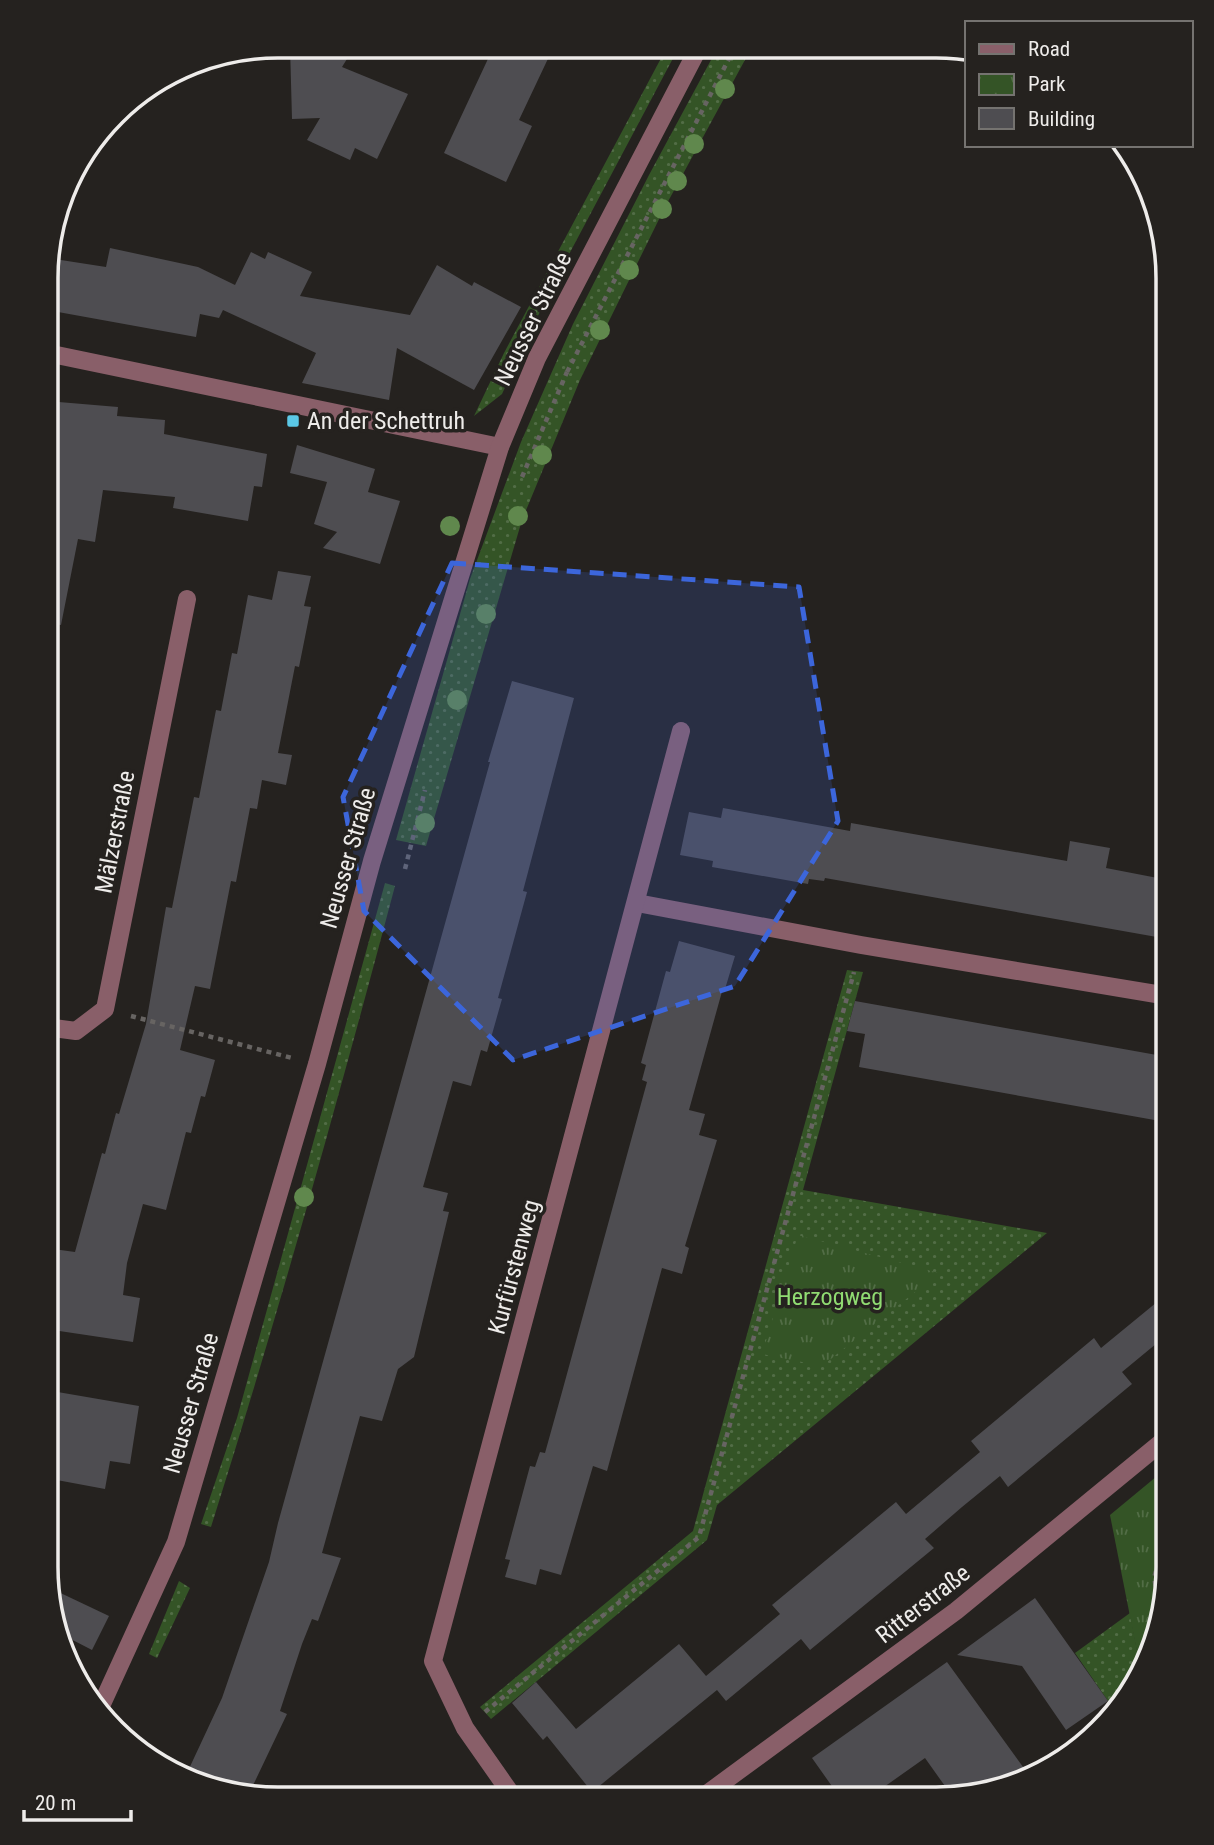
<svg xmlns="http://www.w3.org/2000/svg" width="1214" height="1845" font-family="'Roboto Condensed',sans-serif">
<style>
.grass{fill:url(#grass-dots)}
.park{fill:url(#park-tufts)}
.building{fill:#4e4d51}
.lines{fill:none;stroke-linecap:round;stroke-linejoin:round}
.path{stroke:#676462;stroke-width:4.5;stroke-dasharray:5 5;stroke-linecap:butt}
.minor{stroke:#895f69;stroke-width:18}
.tertiary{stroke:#895f69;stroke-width:18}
.tree{fill:#60884d}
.marked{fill:#3c66db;fill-opacity:0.2;stroke:#3c66db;stroke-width:5;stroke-dasharray:14 9;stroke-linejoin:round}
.poi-dot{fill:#5bc8e6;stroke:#25221f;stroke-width:2.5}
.labels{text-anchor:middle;stroke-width:7;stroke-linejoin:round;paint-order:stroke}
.street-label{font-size:24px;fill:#eeecea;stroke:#25221f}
.poi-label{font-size:24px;fill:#eeecea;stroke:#25221f;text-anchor:start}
.park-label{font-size:24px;fill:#90db72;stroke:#25221f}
.rim{fill:none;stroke:#eeecea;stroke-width:3.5}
</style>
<defs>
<pattern id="grass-dots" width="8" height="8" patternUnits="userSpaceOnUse" patternTransform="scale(1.75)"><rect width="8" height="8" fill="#345426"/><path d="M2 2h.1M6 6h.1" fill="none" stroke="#526d46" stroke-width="1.8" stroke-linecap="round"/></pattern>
<pattern id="park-tufts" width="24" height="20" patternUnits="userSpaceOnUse" patternTransform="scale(1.75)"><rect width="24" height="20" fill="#345426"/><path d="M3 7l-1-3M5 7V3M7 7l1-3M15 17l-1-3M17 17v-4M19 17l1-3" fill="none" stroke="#526d46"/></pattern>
</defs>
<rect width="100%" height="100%" fill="#25221f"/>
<!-- grass -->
<g class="grass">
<path d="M667,47H679L549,292L502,394L474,416L504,353Z"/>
<path d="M718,47H752L665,207L580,380L522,520L426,846L396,840L470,579L521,442L573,324L649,175Z"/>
<path d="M385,883L395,886C338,1101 278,1315 211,1527L201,1524L237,1418Z"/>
<path d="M847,970L863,972L803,1190L1047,1233L717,1505L707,1540L491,1719L480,1707L693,1531Z"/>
<path d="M179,1581L190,1588L157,1658L149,1654Z"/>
<path d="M1130,1613L1141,1672L1121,1708L1114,1714L1108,1701L1075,1653Z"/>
</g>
<!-- park -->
<g class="park">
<path d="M798,1235L939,1273L822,1366L762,1354Z"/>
<path d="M1168,1467V1583L1156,1642L1141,1672L1110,1515Z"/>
</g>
<!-- building -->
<g class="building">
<path d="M290,46H355L342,67L408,94L377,159L355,148L350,160L307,140L320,118L292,119Z"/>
<path d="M494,46H554L519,120L532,126L506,182L444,153Z"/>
<path d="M110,248L198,267L235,285L251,252L265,259L268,252L312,272L300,296L410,315L437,265L472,286L474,282L521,307L474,390L397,348L389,400L302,383L316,353L223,310L219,318L200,314L196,337L47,310L48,258L106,267Z"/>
<path d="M47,401L118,407L117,416L165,420L164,434L267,454L262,487L254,486L248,521L173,508L175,497L103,490L95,542L78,539L61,625L47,623Z"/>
<path d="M297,445L375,469L368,492L400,501L380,564L323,548L337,532L314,524L327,482L290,473Z"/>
<path d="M278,571L311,576L304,606L311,607L299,667L295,666L278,753L292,755L286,785L262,780L257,809L250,808L236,882L231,881L210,989L195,986L180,1050L215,1060L205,1097L201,1096L191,1133L186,1132L166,1210L143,1204L127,1263L123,1295L140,1298L133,1342L46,1329V1248L75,1252L102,1153L105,1154L116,1113L119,1114L146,1024L166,907L172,908L194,797L199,798L216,710L221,711L232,653L237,654L248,595L272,600Z"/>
<path d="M512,681L574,698L523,891L527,892L498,998L502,999L487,1052L481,1050L471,1086L453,1081L423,1187L448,1193L443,1211L449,1212L414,1357L398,1369L382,1421L360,1416L322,1553L341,1558L318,1621L312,1619L302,1644L280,1711L287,1714L247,1798L187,1773L222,1698L269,1562L278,1523L490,762H488Z"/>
<path d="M723,808L850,831L851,823L1067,861L1070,841L1110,848L1106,868L1168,880V939L825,878L824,881L809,879L808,884L712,867L713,861L680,855L689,812L721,818Z"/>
<path d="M679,941L735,956L725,989L723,988L689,1110L705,1114L699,1135L717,1140L685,1246L689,1248L682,1274L662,1268L607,1471L593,1466L561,1575L540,1569L536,1585L505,1577L510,1560L505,1559L530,1466L535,1467L540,1452L545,1453L562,1392L647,1082L642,1080L646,1065L641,1063L666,971L670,972Z"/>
<path d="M855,1001L1168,1057V1075L1160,1121L859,1067L865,1034L847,1031Z"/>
<path d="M1168,1293V1334L1122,1372L1132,1384L1008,1487L1000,1476L962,1507L925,1539L934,1548L810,1650L801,1639L726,1701L717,1690L592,1792L547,1736L543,1740L512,1703L536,1682L576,1729L679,1644L706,1676L780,1614L772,1605L896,1502L906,1514L980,1452L971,1441L1094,1338L1101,1348Z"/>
<path d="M46,1390L139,1406L130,1464L110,1461L105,1489L46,1478Z"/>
<path d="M50,1588L109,1616L92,1650L59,1633Z"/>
<path d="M1035,1598L1108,1701L1066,1730L1022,1666L957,1655Z"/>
<path d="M947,1662L1031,1778L1026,1782L952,1796L925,1758L867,1799H841L812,1758Z"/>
</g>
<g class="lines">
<!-- path -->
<g class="path">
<path d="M567,372L735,47"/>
<path d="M522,477L567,372"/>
<path d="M405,869L425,790"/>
<path d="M131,1016L292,1058"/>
<path d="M1159,1480L1163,1485L1168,1501"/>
<path d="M1162,1615L1154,1578L1168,1529"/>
<path d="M485,1712L699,1537L854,972"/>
</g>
<!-- minor -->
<g class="minor">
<path d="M47,353L500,447"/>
<path d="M637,903L861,945L1168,996"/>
<path d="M46,1027L76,1031L105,1009L187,599"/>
<path d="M514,1798L465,1728L433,1661L681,731"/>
<path d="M700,1799L956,1611L1168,1437"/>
</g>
<!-- tertiary -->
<path class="tertiary" d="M101,1706L176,1542L317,1064L372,861L500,447L537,358L699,47"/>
</g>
<!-- trees -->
<g class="tree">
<circle cx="725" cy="89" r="10"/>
<circle cx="694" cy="144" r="10"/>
<circle cx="677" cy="181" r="10"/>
<circle cx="662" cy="209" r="10"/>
<circle cx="629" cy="270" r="10"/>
<circle cx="600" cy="330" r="10"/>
<circle cx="542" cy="455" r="10"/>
<circle cx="518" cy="516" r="10"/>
<circle cx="450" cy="526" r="10"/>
<circle cx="486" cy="614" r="10"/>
<circle cx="457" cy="700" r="10"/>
<circle cx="425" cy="823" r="10"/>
<circle cx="304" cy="1197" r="10"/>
</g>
<!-- marked area -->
<path class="marked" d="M452,563L799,587L838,821L735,986L513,1060L364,911L343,797Z"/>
<!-- markers -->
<rect class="poi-dot" x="286" y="414" width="14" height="14" rx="3.5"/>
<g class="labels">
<!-- street labels -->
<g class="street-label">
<text transform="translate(533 319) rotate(-64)" y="8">Neusser Straße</text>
<text transform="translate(115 832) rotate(-79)" y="8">Mälzerstraße</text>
<text transform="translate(348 858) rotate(-74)" y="8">Neusser Straße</text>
<text transform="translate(514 1267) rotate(-75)" y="8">Kurfürstenweg</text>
<text transform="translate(191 1403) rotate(-74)" y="8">Neusser Straße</text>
<text transform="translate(923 1604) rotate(-38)" y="8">Ritterstraße</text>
</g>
<!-- poi labels -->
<g class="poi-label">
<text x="307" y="429">An der Schettruh</text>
</g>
<!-- park labels -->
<g class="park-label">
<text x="830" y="1305">Herzogweg</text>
</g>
</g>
<!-- crop -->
<path d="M0 0H1214V1845H0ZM278 58H936A220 220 0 0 1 1156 278V1567A220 220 0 0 1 936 1787H278A220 220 0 0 1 58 1567V278A220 220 0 0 1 278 58Z" fill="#25221f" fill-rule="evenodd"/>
<path class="rim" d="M278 58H936A220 220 0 0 1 1156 278V1567A220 220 0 0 1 936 1787H278A220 220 0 0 1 58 1567V278A220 220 0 0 1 278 58Z"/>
<!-- legend -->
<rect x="965" y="21" width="228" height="126" fill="#25221f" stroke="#757370" stroke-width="2"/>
<rect x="979" y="44" width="35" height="10" fill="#895f69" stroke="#757370" stroke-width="2"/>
<text x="1028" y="56" font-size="21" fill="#eeecea">Road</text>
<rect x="979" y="74" width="35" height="21" fill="url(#park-tufts)" stroke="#757370" stroke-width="2"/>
<text x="1028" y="91" font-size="21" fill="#eeecea">Park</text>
<rect x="979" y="108" width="35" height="21" fill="#4e4d51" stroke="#757370" stroke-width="2"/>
<text x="1028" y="126" font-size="21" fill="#eeecea">Building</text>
<!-- scale -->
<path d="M24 1810v10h107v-10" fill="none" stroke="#eeecea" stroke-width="3.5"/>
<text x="35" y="1810" font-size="21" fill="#eeecea" stroke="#25221f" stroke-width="5" paint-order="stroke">20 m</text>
</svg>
